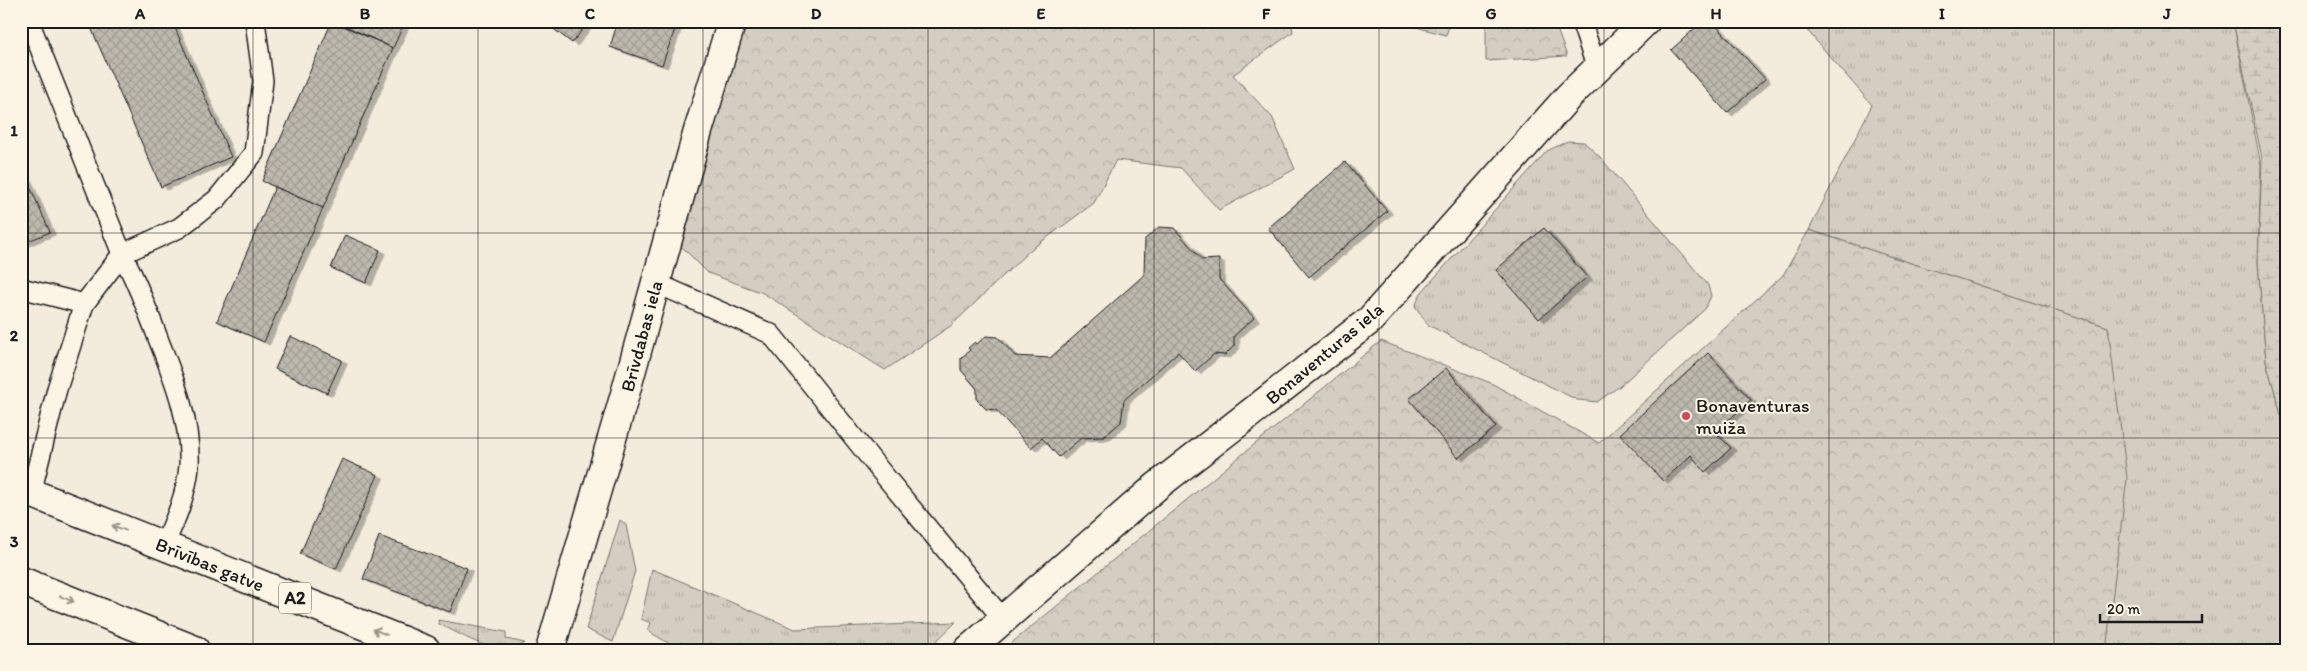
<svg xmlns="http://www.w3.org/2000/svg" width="2307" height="671" font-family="Itim,sans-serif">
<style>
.grass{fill:url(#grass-tufts);stroke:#78756e}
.forest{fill:url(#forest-crowns);stroke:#78756e}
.wetland{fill:url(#wetland-marsh);stroke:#78756e}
.building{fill:url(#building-cross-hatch);stroke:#1c1c1c;filter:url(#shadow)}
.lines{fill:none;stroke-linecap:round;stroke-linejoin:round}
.lane-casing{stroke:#1c1c1c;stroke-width:22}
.street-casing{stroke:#1c1c1c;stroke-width:31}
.secondary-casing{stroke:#1c1c1c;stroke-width:31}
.highway-casing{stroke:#1c1c1c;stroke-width:31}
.lane{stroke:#fcf5e5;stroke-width:19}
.street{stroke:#fcf5e5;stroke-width:28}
.secondary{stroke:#fcf5e5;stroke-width:28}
.highway{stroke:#fcf5e5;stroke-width:28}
.oneway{stroke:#97938b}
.grid{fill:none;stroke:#1c1c1c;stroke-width:1;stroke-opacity:0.55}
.poi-dot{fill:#d1495b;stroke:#fcf5e5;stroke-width:2}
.labels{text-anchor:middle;stroke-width:4;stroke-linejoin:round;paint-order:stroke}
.shield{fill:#fcf5e5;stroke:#5f5d58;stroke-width:1}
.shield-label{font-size:18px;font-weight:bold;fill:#1c1c1c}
.street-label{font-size:19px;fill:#1c1c1c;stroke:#fcf5e5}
.poi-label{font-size:19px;fill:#1c1c1c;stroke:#fcf5e5;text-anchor:start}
.neatline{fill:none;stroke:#1c1c1c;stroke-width:2}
.grid-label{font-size:16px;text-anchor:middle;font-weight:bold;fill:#1c1c1c}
</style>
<defs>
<pattern id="grass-tufts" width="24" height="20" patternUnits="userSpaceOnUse" patternTransform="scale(1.25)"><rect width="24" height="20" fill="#d3cec1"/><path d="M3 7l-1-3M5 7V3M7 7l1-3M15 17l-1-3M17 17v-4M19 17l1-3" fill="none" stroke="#b5b0a5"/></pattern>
<pattern id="forest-crowns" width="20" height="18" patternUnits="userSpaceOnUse" patternTransform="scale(1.25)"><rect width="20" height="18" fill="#d3cec1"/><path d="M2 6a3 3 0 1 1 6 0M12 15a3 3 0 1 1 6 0" fill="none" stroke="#b5b0a5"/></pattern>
<pattern id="wetland-marsh" width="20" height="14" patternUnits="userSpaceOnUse" patternTransform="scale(1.25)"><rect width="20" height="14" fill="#d3cec1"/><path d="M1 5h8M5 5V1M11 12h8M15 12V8" fill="none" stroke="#b5b0a5"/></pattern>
<pattern id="building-cross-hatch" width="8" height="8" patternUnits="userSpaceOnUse" patternTransform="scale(1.25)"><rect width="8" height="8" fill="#beb9ae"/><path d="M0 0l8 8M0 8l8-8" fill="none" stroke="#a39e95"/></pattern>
<filter id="shadow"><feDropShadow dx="5.5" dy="3" stdDeviation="0" flood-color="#0004"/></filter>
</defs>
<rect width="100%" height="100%" fill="#f3ecdd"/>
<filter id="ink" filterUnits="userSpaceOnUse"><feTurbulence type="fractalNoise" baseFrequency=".02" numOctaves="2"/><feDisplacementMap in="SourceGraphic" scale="10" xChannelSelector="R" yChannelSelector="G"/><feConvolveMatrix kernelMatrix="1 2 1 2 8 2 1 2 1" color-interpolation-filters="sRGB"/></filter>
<g filter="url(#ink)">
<!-- grass -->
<g class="grass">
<path d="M1799,21H2233L2261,165L2258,262L2266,361L2286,432V650H2106L2108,327L1809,230L1872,105Z"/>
<path d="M1568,141L1584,142L1600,157L1708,285L1711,296L1705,309L1620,386L1597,402L1577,400L1428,325L1415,306L1421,293L1547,151Z"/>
<path d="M620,520L626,525L635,571L613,642L586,629Z"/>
<path d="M652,569L795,629L956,622L927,650H680L648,631L651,623L641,619Z"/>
<path d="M438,620L506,632V639L525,643C498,660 464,635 439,624Z"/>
</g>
<!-- forest -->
<g class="forest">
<path d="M741,21H1291L1293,32L1233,75L1272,117L1295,169L1219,210L1181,168L1116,160L1094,203L1029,251L952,325L885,370L763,293L708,273L680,245Z"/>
<path d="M1393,21H1451L1446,35Z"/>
<path d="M1486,21H1554L1567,56L1486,61Z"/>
<path d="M1809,230L2108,327L2127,478L2106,650H1003L1381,341L1491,383L1599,443L1783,275Z"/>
</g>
<!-- wetland -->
<path class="wetland" d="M2233,21H2286V432L2266,361L2258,262L2262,158Z"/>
<!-- building -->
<g class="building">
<path d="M88,21H172L231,157L161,187Z"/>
<path d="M332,21L393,48L323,208L262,181Z"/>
<path d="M335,21H405L393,48Z"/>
<path d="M543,21H589L572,43Z"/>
<path d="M618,21H678L662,65L610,47Z"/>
<path d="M1703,21H1712L1765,79L1727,113L1671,50Z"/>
<path d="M1345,162L1387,211L1309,277L1268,228Z"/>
<path d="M21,166L50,232L21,244Z"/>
<path d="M275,187L323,208L264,342L217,321Z"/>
<path d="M1159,227L1174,228L1202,260L1219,259V279L1254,318L1234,336V346L1225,355L1214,354L1195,371L1178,352L1124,400L1121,422L1104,437L1081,438L1059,457L1042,438L1031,448L996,410L986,409L977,400V389L961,370V358L970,350L968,348L975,342L977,344L986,336L998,337L1015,356L1050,358L1144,275L1145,239Z"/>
<path d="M1544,228L1587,277L1539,319L1496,270Z"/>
<path d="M345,235L380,250L366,283L331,268Z"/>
<path d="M290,336L342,360L327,393L275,369Z"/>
<path d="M1708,353L1751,400L1715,432L1731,448L1705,472L1691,455L1663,481L1620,434Z"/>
<path d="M1446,368L1496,427L1458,458L1409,399Z"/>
<path d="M342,459L378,475L336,569L300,554Z"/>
<path d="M379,536L467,568L450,612L363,579Z"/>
</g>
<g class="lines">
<!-- lane casing -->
<g class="lane-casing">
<g id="lane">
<path d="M29,21L122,254C137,282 148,311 159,341C175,381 191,422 189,466C187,493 175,521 164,545"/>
<path d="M1581,21L1597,69"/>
<path d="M656,283L771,334L879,469L1002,618"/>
<path d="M21,288L84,304"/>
<path d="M31,493L57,389L84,304L122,254L179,228L217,199L254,153L263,81L255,21"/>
</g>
</g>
<!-- street casing -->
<g class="street-casing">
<path id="street" d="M968,650L1157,486L1370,320L1569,96L1646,21"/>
</g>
<!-- secondary casing -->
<g class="secondary-casing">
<path id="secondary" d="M550,650L625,394L698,131L732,21"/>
</g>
<!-- highway casing -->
<g class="highway-casing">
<g id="highway">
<path d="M21,489L426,650"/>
<path d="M21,581L195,650"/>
</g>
</g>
<!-- lane -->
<use href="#lane" class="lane"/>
<!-- street -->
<use href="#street" class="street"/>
<!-- secondary -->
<use href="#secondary" class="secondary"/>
<!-- highway -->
<use href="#highway" class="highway"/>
</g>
<!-- one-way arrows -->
<defs><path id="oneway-shaft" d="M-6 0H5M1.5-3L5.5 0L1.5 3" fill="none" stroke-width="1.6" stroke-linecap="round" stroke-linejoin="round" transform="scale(1.25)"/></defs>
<g class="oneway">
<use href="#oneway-shaft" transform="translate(119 528) rotate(-159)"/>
<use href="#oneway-shaft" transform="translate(67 599) rotate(22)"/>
<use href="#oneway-shaft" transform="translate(380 632) rotate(-158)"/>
</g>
</g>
<!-- grid -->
<path class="grid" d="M253,21V650M478,21V650M703,21V650M928,21V650M1154,21V650M1379,21V650M1604,21V650M1829,21V650M2054,21V650M21,233H2286M21,438H2286"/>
<!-- markers -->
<circle class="poi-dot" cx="1686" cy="416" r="5"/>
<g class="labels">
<!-- shield labels -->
<rect class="shield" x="279" y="582.5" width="32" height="31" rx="4"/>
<g class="shield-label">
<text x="295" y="604">A2</text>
</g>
<!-- street labels -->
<g class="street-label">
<text transform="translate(641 336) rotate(-75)" y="7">Brīvdabas iela</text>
<text transform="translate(1324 353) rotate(-40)" y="7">Bonaventuras iela</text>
<text transform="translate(210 564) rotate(22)" y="7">Brīvības gatve</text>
</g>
<!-- poi labels -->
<g class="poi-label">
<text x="1696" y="412">Bonaventuras<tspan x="1696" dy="22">muiža</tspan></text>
</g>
</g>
<!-- margin -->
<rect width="2307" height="671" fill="none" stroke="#fcf5e5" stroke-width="55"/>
<!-- scale -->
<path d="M2100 614v8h102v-8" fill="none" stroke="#1c1c1c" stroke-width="2.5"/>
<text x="2107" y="614" font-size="15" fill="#1c1c1c" stroke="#fcf5e5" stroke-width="4" paint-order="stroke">20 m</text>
<rect x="28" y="28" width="2252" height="616" class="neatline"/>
<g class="grid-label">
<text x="140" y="19">A</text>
<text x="365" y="19">B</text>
<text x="590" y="19">C</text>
<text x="816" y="19">D</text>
<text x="1041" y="19">E</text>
<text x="1266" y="19">F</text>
<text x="1491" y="19">G</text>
<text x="1716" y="19">H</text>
<text x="1942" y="19">I</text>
<text x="2167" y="19">J</text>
<text x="14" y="136">1</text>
<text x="14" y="341">2</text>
<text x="14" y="547">3</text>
</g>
</svg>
